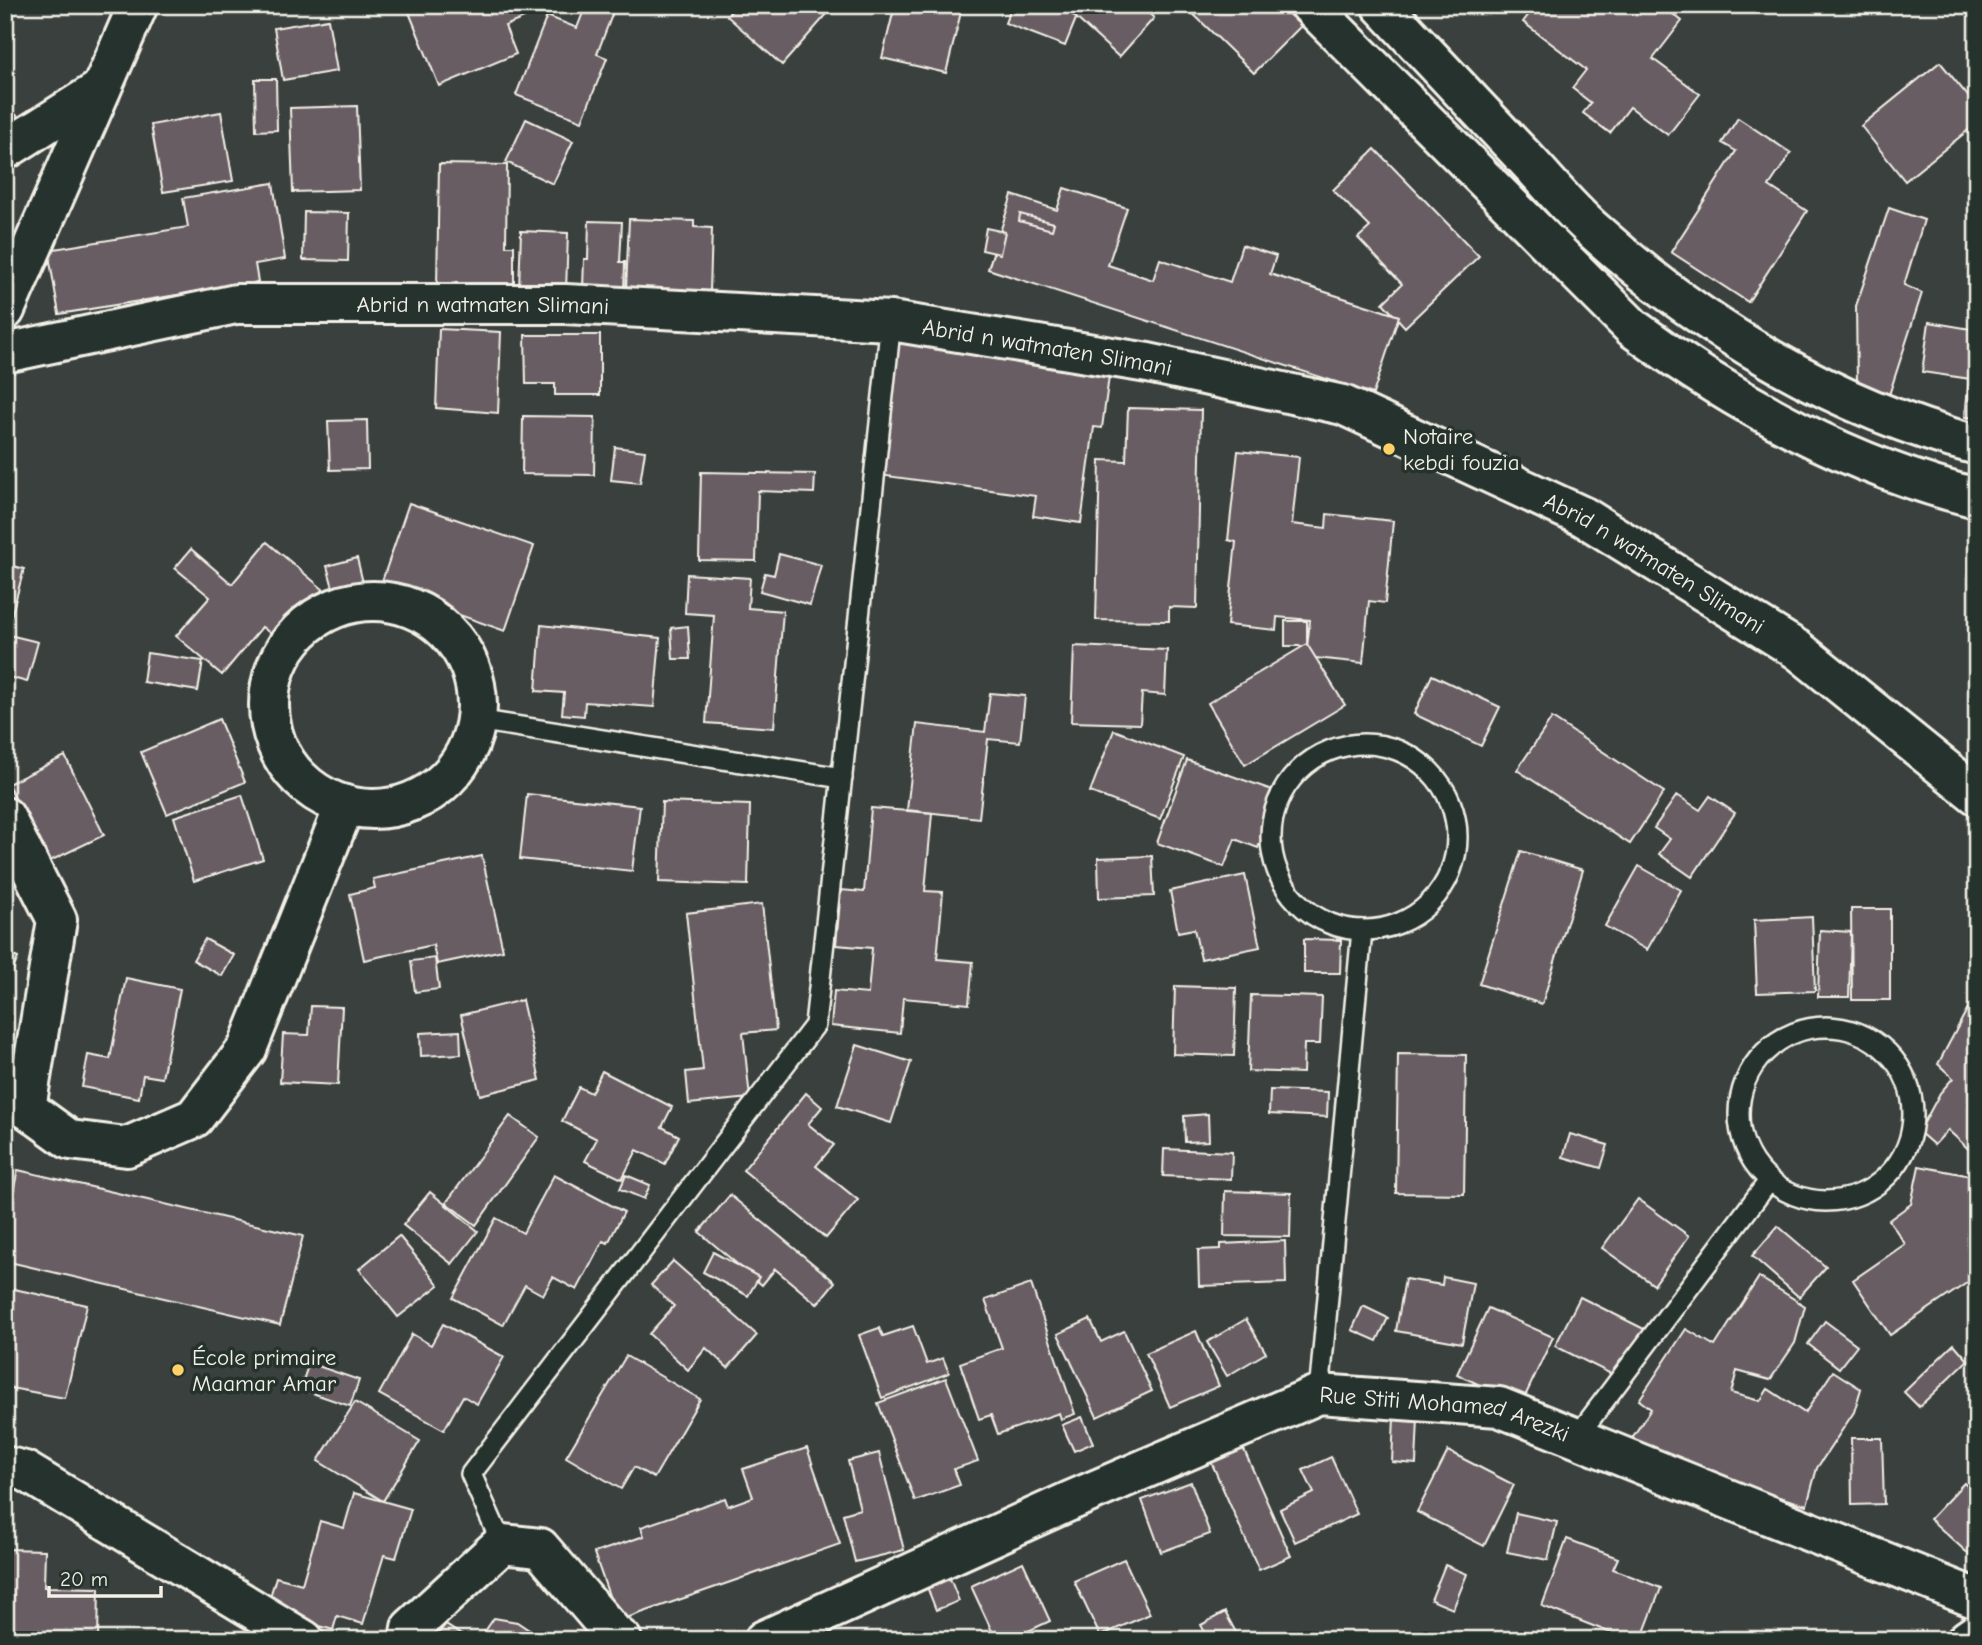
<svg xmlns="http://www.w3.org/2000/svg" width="1982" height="1645" font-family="'Comic Neue',sans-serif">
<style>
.building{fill:#675d64;stroke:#f4f1e8;stroke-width:2}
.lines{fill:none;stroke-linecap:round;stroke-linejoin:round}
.lane-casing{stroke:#f4f1e8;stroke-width:24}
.street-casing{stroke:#f4f1e8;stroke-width:44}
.secondary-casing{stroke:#f4f1e8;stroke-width:44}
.lane{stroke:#26332d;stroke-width:19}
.street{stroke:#26332d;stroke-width:38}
.secondary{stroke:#26332d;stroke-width:38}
.poi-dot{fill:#ffd166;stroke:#26332d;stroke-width:2.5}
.labels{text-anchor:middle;stroke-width:7;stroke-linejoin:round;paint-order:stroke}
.street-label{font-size:23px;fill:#f4f1e8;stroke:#26332d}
.poi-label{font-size:23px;fill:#f4f1e8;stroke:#26332d;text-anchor:start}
</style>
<rect width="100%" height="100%" fill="#3a403e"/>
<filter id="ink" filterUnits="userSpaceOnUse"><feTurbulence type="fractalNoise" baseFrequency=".0143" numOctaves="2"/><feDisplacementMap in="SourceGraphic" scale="14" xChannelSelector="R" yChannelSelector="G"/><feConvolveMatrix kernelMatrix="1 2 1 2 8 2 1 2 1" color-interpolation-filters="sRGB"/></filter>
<g filter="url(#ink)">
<!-- building -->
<g class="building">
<path d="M406,5H549L550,7L505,26L516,54L439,86Z"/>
<path d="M586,5L615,7L597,54L607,58L582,121L516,95L547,16L577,28Z"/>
<path d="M736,5H835L782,65L727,16Z"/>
<path d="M895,5H949L962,8L946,73L882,58Z"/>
<path d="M1012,5H1070L1080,9L1065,46L1005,23Z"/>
<path d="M1062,5H1140L1154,18L1119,57Z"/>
<path d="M1184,5H1279L1301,26L1254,73Z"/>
<path d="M1536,5H1661L1682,21L1653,59L1700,94L1668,135L1630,107L1610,133L1583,113L1591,103L1572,88L1586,70L1523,22Z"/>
<path d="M328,19L337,71L283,80L274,28Z"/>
<path d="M1940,62L1977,107V123L1905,181L1861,126Z"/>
<path d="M255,79H276L277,130L256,131Z"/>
<path d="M5,103L21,120L5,135Z"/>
<path d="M357,106L360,190L293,192L290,108Z"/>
<path d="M221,112L233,181L163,192L151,125Z"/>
<path d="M1738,118L1791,153L1769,186L1807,211L1748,302L1671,252L1736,151L1722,143Z"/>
<path d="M526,119L573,141L553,184L506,162Z"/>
<path d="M1375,149L1479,256L1405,327L1383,303L1402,284L1358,238L1370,227L1333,190Z"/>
<path d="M439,164L507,165L506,246H514V288L437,286Z"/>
<path d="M273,183L285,259L255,264L258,282L59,314L48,250L188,227L183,198Z"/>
<path d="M1064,188L1127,208L1108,265L1153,280L1160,259L1230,282L1242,245L1276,256L1270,274L1399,316L1373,394L988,269L1012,195L1057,210Z"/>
<path d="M1889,208L1924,220L1904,285L1922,293L1889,395L1857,384L1856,306Z"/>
<path d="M304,212L349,213L348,261L303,260Z"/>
<path d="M1020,214L1054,223L1052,230L1019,221Z"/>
<path d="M629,219L694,221V227L712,228L710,292L626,290Z"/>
<path d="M589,221L622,222L620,262H625L624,291L583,289L584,259H588Z"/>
<path d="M986,228L1005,232L1000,254L982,250Z"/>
<path d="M521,231L568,233L566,291L519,290Z"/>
<path d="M1929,322L1977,330L1971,379L1922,372Z"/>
<path d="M439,329L501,332L498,413L436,408Z"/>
<path d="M525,335H600V395H555V384H526Z"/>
<path d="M898,341L1110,369L1102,428L1094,427L1081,523L1033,516L1036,496L879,475Z"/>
<path d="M1969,378H1977V418L1965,417Z"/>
<path d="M1128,408L1201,410L1197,608L1169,607V621L1096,620L1100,460L1126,461Z"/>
<path d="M523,416L595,417L594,475L522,474Z"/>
<path d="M367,420L368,469L330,470L328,421Z"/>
<path d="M615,447L645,451L640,483L611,480Z"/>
<path d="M1238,451L1299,457L1292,524L1326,528L1327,514L1393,521L1385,603L1369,601L1363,663L1306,657L1310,620L1277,617L1276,630L1227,625L1236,542L1228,540Z"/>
<path d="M701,472L815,474L814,493L758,491L756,561L699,560Z"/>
<path d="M409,503L534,546L505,631L380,587Z"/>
<path d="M267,542L324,590L280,641L262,627L222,675L176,636L210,597L175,568L191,549L232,584Z"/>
<path d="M779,554L821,565L810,605L760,591L765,573L774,575Z"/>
<path d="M357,558L364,587L335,595L327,566Z"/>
<path d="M5,564L24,569L8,628L5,627Z"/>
<path d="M687,574L750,578L748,608L783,611L774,728L706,723L714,615L685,613Z"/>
<rect x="1285" y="621" width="22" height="25"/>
<path d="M541,625L660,638L654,707L585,702L584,716L562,714L564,693L536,691Z"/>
<path d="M688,626L690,659H673L671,628Z"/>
<path d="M5,634L38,642L27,682L5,676Z"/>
<path d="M1307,644L1345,705L1245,765L1208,703Z"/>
<path d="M1074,646L1167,650L1165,695L1142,693L1140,724L1071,722Z"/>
<path d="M147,653L203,661L198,691L143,682Z"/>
<path d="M1432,675L1500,707L1481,746L1414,714Z"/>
<path d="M990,693L1025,696L1020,742L988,739L979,818L907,810L917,724L985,732Z"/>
<path d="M1552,718L1664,792L1630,844L1517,770Z"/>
<path d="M219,719L245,782L167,814L141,752Z"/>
<path d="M1114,730L1184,757L1160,819L1090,792Z"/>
<path d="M65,756L104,835L46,863L8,784Z"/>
<path d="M1187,760L1278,792L1258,848L1235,839L1224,867L1157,843Z"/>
<path d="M527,794L640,806L632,871L520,859Z"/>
<path d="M242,795L263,859L194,881L174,817Z"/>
<path d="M1677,795L1700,810L1710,796L1735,813L1692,877L1659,854L1670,839L1654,828Z"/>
<path d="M662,802L750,805L748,885L659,882Z"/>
<path d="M871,808L932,813L925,891L943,892L937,959L973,962L969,1004L903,998L900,1033L831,1026L834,991L868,994L872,948L836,945L841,890L864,892Z"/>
<path d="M1521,851L1583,870L1542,1004L1479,984Z"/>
<path d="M482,856L503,950L437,964L433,945L364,960L350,894L375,888L373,879Z"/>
<path d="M1152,856L1154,896L1099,898L1098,858Z"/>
<path d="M1639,866L1681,890L1647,950L1605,926Z"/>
<path d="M1245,875L1260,947L1201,959L1194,929L1178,932L1170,891Z"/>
<path d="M762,904L776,1030L743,1033L750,1098L689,1104L686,1072L703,1070L686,913Z"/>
<path d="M1851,909H1890V1000H1852Z"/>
<path d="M1812,917L1815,991L1757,993L1754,920Z"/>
<path d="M1820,930L1851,932L1849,997H1818Z"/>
<path d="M205,939L234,955L222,976L193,960Z"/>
<path d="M1304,939L1341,940L1340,973H1304Z"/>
<path d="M5,952L18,958L5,988Z"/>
<path d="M435,958L439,989L415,992L411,961Z"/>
<path d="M126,978L180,989L162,1078L143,1075L139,1098L82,1087L88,1055L110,1059Z"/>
<path d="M1175,986L1236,988L1234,1056L1173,1054Z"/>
<path d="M1977,991V1153L1975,1155L1948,1130L1934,1145L1919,1132L1940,1093L1953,1078L1938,1064Z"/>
<path d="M1251,995L1322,997L1320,1044H1304L1303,1073L1248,1071Z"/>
<path d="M522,1000L540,1080L480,1095L461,1015Z"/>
<path d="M311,1006L342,1007L338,1085L280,1082L283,1034L309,1035Z"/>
<path d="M460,1031L461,1054L421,1056L420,1033Z"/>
<path d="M857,1045L911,1062L891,1123L837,1106Z"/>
<path d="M1398,1054L1466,1055L1464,1194L1396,1193Z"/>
<path d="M602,1071L672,1107L662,1127L679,1136L665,1164L637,1150L622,1179L585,1161L597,1139L562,1121L579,1087L591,1093Z"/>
<path d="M1270,1090L1328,1092L1327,1117L1269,1114Z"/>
<path d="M806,1093L822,1107L808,1124L834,1145L816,1166L858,1200L826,1238L743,1170Z"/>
<path d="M1208,1114L1209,1141L1185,1142L1184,1116Z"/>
<path d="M510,1116L539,1137L476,1225L446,1203Z"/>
<path d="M1570,1134L1608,1145L1601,1168L1563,1157Z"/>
<path d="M1164,1149L1232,1152L1231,1179L1163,1176Z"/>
<path d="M1919,1166L1971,1176L1977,1185V1276L1890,1335L1853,1280L1905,1244L1889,1220L1911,1204Z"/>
<path d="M18,1170L303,1236L280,1325L5,1261V1226Z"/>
<path d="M554,1175L624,1212L608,1243L603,1241L577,1290L553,1277L543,1295L525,1285L503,1325L453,1298L496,1218L523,1233Z"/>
<path d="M626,1175L650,1185L644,1199L620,1189Z"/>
<path d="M1225,1191L1291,1193L1290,1237L1224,1236Z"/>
<path d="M430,1192L478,1231L452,1264L403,1225Z"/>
<path d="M730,1195L835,1282L817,1304L775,1269L762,1285L699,1232Z"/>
<path d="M1638,1199L1689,1236L1654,1285L1602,1248Z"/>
<path d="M1778,1226L1826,1267L1799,1297L1752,1256Z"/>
<path d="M399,1236L439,1285L398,1317L359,1269Z"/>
<path d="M1285,1241L1286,1283L1199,1286L1198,1250L1221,1249V1244Z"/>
<path d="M713,1252L759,1277L748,1296L703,1272Z"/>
<path d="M673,1261L757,1335L728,1368L706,1348L688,1370L649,1334L674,1306L651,1285Z"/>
<path d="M1443,1277L1473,1283L1462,1343L1396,1331L1405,1279L1442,1285Z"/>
<path d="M1759,1277L1805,1306L1795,1343L1770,1380L1737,1371L1731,1393L1760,1401L1768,1389L1805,1413L1833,1371L1861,1389L1854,1412L1817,1468L1807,1505L1758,1491L1630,1441L1651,1409L1639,1400L1686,1329L1715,1346Z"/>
<path d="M1031,1284L1075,1414L1061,1419L1059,1413L998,1434L991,1415L979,1419L960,1363L1002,1348L985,1300Z"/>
<path d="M5,1287L87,1305L65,1398L5,1387Z"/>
<path d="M1580,1297L1644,1329L1619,1378L1555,1346Z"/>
<path d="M1363,1306L1388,1318L1377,1341L1352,1330Z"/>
<path d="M1488,1308L1553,1337L1521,1405L1457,1374Z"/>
<path d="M1090,1319L1101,1342L1124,1331L1152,1391L1097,1417L1058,1334Z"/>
<path d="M1246,1319L1266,1353L1227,1376L1207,1342Z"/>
<path d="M1825,1321L1857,1345L1839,1368L1808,1344Z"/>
<path d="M443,1324L504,1357L477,1404L463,1396L444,1430L379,1394L412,1334L431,1345Z"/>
<path d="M913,1326L927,1364L943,1358L949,1373L882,1398L859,1335L879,1328L883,1336Z"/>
<path d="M1196,1331L1219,1386L1170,1407L1146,1353Z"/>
<path d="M1954,1344L1968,1360L1919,1407L1904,1392Z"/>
<path d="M626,1356L700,1399L654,1478L634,1467L621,1489L566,1457Z"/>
<path d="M309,1363L359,1380L350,1406L300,1389Z"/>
<path d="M946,1378L978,1461L954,1469L960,1485L915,1501L878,1403Z"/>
<path d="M355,1402L420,1441L383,1501L318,1461Z"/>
<path d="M1082,1417L1093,1443L1074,1451L1062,1425Z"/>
<path d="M1394,1417L1418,1418L1416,1464L1392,1462Z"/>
<path d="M1237,1434L1291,1556L1259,1570L1205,1448Z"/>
<path d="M1851,1438H1882L1884,1504L1852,1505Z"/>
<path d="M807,1448L840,1544L618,1621L594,1553L644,1536L641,1527L725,1498L728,1506L753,1497L743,1469Z"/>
<path d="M1448,1451L1514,1485L1484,1546L1417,1512Z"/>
<path d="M879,1453L904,1550L855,1562L843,1514L860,1509L848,1461Z"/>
<path d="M1331,1457L1357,1514L1295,1542L1280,1509L1314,1493L1303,1470Z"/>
<path d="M1191,1482L1210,1534L1161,1552L1142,1500Z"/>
<path d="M1964,1483L1977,1495V1553L1973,1558L1930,1519Z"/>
<path d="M354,1493L411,1509L396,1558L384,1555L363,1624L337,1616L333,1630L266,1610L276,1577L302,1584L320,1521L344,1528Z"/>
<path d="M1516,1513L1557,1522L1548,1560L1507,1552Z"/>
<path d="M1567,1539L1618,1558L1613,1569L1661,1588L1641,1640H1629L1542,1606Z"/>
<path d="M5,1549L45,1550L44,1587L99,1588L98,1640H5Z"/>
<path d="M1124,1559L1150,1614L1100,1636L1074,1581Z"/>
<path d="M1023,1562L1050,1621L1009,1640H996L971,1586Z"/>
<path d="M1445,1565L1467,1574L1453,1609L1431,1600Z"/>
<path d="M947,1571L959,1601L936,1610L924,1579Z"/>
<path d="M1225,1612L1240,1640H1209L1201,1625Z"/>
<path d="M494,1618L517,1622L544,1640H479Z"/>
<path d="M447,1622L446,1625L469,1640H434Z"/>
</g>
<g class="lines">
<!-- lane casing -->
<g class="lane-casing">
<g id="lane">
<path d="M477,720L842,778"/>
<circle cx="1364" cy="837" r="93"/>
<circle cx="1826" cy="1114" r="87"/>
<path d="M1319,1394L1362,930"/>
<path d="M1576,1438L1769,1181"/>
<path d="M502,1544L471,1474L815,1025L891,321"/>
</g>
</g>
<!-- street casing -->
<g class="street-casing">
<g id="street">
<path d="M5,150L101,89"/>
<path d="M5,310L138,5"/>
<path id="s1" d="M5,353L236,304H565L891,321L1148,363L1343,405L1584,517L1798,650L1977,795"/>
<circle cx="373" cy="705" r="104"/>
<path d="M5,817L57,920L26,1108"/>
<path d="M5,1099L26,1108L70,1140L127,1147L194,1118L247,1049L345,805"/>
<path d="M5,1466L25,1471L304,1640"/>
<path d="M409,1640L411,1628L502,1544L540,1548L613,1633L622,1640"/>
<path id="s2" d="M764,1640L1070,1501L1319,1394L1499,1407L1977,1599"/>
<path d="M1967,1640L1977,1633"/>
</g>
</g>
<!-- secondary casing -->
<g class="secondary-casing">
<g id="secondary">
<path d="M1310,5L1633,328C1734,403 1853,468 1977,498"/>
<path d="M1381,5C1428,55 1475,106 1523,156C1546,180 1567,207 1592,229C1702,328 1833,407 1977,445"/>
</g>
</g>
<!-- lane -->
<use href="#lane" class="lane"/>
<!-- street -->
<use href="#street" class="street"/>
<!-- secondary -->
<use href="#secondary" class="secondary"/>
</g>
</g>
<!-- markers -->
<g class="poi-dot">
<circle cx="1389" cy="449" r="7"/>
<circle cx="178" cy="1370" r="7"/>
</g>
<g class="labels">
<!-- street labels -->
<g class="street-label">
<text dy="8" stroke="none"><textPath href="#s1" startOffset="483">Abrid n watmaten Slimani</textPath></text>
<text dy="8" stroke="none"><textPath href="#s1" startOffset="1050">Abrid n watmaten Slimani</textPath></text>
<text dy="8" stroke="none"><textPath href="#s1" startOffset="1701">Abrid n watmaten Slimani</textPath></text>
<text dy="8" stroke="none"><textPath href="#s2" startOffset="735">Rue Stiti Mohamed Arezki</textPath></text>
</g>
<!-- poi labels -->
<g class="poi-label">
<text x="1403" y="444">Notaire<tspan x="1403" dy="26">kebdi fouzia</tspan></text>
<text x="192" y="1365">École primaire<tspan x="192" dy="26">Maamar Amar</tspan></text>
</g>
</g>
<!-- margin -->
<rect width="1982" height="1645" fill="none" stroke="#26332d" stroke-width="28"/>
<rect x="14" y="14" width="1954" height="1617" fill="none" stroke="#f4f1e8" stroke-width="2.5" filter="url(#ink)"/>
<!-- scale -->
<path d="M49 1586v10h112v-10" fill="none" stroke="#f4f1e8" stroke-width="3.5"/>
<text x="60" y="1586" font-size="21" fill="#f4f1e8" stroke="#26332d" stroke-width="5" paint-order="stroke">20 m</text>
</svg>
